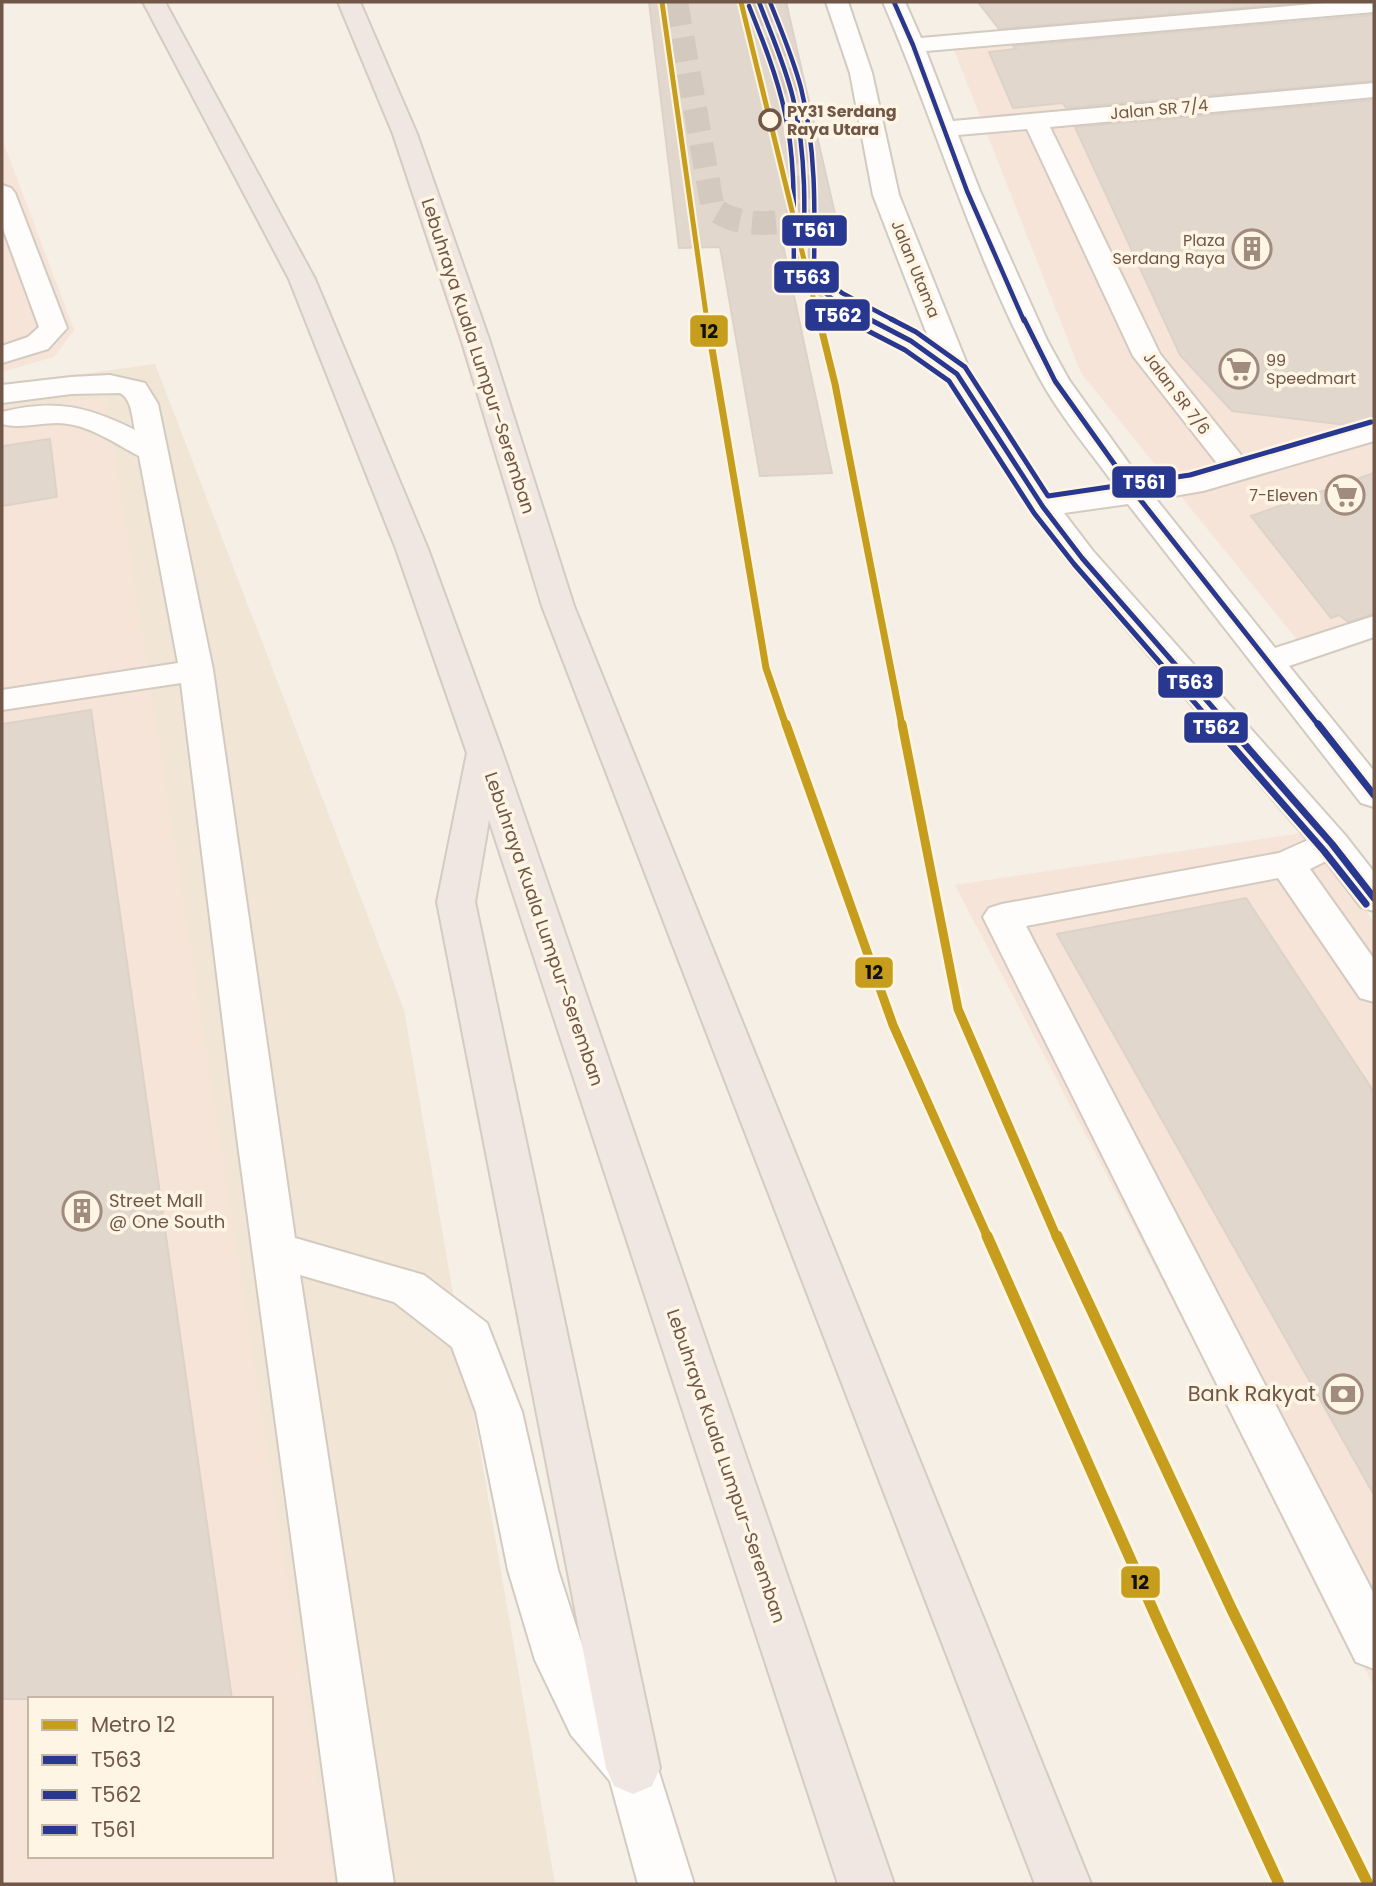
<svg xmlns="http://www.w3.org/2000/svg" width="1376" height="1886" font-family="Poppins,sans-serif">
<style>
.residential{fill:#f1e5d5;fill-rule:evenodd}
.commercial{fill:#f6e4d8;fill-rule:evenodd}
.building{fill:#e1d7cd;stroke:#ddd2c8;stroke-width:2}
.lines{fill:none;stroke-linecap:round;stroke-linejoin:round}
.minor-tunnel{stroke:#d4c9be;stroke-width:24;stroke-dasharray:24 12;stroke-linecap:butt}
.minor-casing{stroke:#d3cac0;stroke-width:4}
.highway-casing{stroke:#d4cbc3;stroke-width:4}
.minor{fill:#fefdfb;fill-rule:evenodd}
.highway{fill:#f0e6e2;fill-rule:evenodd}
.bus-1-far2-casing{stroke:#fff5e4;stroke-width:8}
.bus-1-far1-casing{stroke:#fff5e4;stroke-width:10}
.bus-1-casing{stroke:#fff5e4;stroke-width:12}
.bus-2-far2-casing{stroke:#fff5e4;stroke-width:8}
.bus-2-far1-casing{stroke:#fff5e4;stroke-width:10}
.bus-2-casing{stroke:#fff5e4;stroke-width:12}
.bus-3-far1-casing{stroke:#fff5e4;stroke-width:8}
.bus-3-casing{stroke:#fff5e4;stroke-width:10}
.bus-1-far2{stroke:#283890;stroke-width:4.5}
.bus-1-far1{stroke:#283890;stroke-width:5}
.bus-1{stroke:#283890;stroke-width:7}
.bus-2-far2{stroke:#283890;stroke-width:4.5}
.bus-2-far1{stroke:#283890;stroke-width:5}
.bus-2{stroke:#283890;stroke-width:7}
.bus-3-far1{stroke:#283890;stroke-width:4.5}
.bus-3{stroke:#283890;stroke-width:5}
.metro-1-far3-casing{stroke:#fff5e4;stroke-width:9}
.metro-1-far2-casing{stroke:#fff5e4;stroke-width:11}
.metro-1-far1-casing{stroke:#fff5e4;stroke-width:14}
.metro-1-casing{stroke:#fff5e4;stroke-width:17}
.metro-1-far3{stroke:#c69d1c;stroke-width:5}
.metro-1-far2{stroke:#c69d1c;stroke-width:7}
.metro-1-far1{stroke:#c69d1c;stroke-width:9}
.metro-1{stroke:#c69d1c;stroke-width:11}
.stop-dot{fill:#fff5e4;stroke:#715747;stroke-width:3.5}
.labels{text-anchor:middle;stroke-width:7;stroke-linejoin:round;paint-order:stroke}
.far-street-label{font-size:16px;fill:#715747;stroke:#fff5e4}
.far-stop-label{font-size:16px;font-weight:bold;fill:#715747;stroke:#fff5e4;text-anchor:start}
.far-poi-label{font-size:16px;fill:#715747;stroke:#fff5e4;text-anchor:end}
.street-label{font-size:18px;fill:#715747;stroke:#fff5e4}
.poi-label{font-size:18px;fill:#715747;stroke:#fff5e4;text-anchor:start}
.near-poi-label{font-size:21px;fill:#715747;stroke:#fff5e4;text-anchor:end}
.line-badge{stroke:#fff5e4;stroke-width:2.5}
.badge-label{font-size:19px;text-anchor:middle;font-weight:bold;fill:#fff}
.pale-badge-label{font-size:19px;text-anchor:middle;font-weight:bold;fill:#111}
</style>
<rect width="100%" height="100%" fill="#f5efe5"/>
<!-- residential -->
<path class="residential" d="M155,364L404,1010L555,1884H2V385ZM30,1699H271V1856H30Z"/>
<!-- commercial -->
<g class="commercial">
<path d="M1374,4V634L1311,657L1081,373L949,37Z"/>
<path d="M2,139L74,330L54,357L2,372Z"/>
<path d="M106,397L334,1884H2V410ZM30,1699H271V1856H30Z"/>
<path d="M1309,832L1374,922V1686L955,885Z"/>
</g>
<!-- building -->
<g class="building">
<path d="M649,2H786L842,244L783,245L832,473L760,476L720,247L679,248Z"/>
<path d="M978,2H1309L999,29Z"/>
<path d="M1374,15V81L1066,108L1063,103L1013,108L989,52L1016,49L1013,46Z"/>
<path d="M1374,100V421L1354,426L1232,411L1180,355L1075,127Z"/>
<path d="M50,439L57,497L2,506V446Z"/>
<path d="M1374,473V614L1348,622L1339,615L1331,618L1251,516Z"/>
<path d="M91,710L232,1699H2V724Z"/>
<path d="M1246,898L1374,1092V1495L1057,934Z"/>
</g>
<g class="lines">
<!-- minor-tunnel -->
<g class="minor-tunnel">
<path d="M676,2L713,209C740,227 766,224 796,220L805,205"/>
<path d="M759,2C771,34 785,65 793,98C806,155 805,216 803,274L836,302"/>
</g>
<!-- minor casing -->
<g class="minor-casing">
<g id="minor">
<path d="M826,2H848L872,73L899,195L971,374L1051,497L1116,487C1090,451 1060,416 1039,377C974,258 937,126 883,2H905L921,38L1336,2H1374V12L926,51L953,121L1374,83V97L1050,127L1160,354L1245,460L1374,423V441L1203,491L1156,499L1275,648L1374,616V637L1289,666L1374,771V807L1361,803L1128,504L1064,513L1093,551L1345,835L1374,872V911L1361,907L1326,861L1310,869L1374,959V1002L1360,998L1278,878L1026,926L1374,1594V1669L1356,1662L983,917L989,908L1002,904L1279,853L1308,840L1071,565L1028,507L946,380L901,347L826,308L822,302L826,296L836,294L846,296L930,342L873,195L850,73ZM1027,129L1133,356L1220,467L1189,476L1143,483L1069,380L1047,340L980,191L958,135Z"/>
<path d="M2,185L11,188L15,193L67,328L48,349L2,363V346L28,337L39,327L2,226Z"/>
<path d="M110,375L145,383L158,404L213,670L295,1238L424,1275L487,1323L522,1412L558,1570L585,1654L609,1699L652,1750L694,1884H638L610,1781L571,1735L535,1660L508,1570L476,1412L452,1347L394,1302L300,1275L394,1884H338L237,1137L181,683L2,710V690L178,663L139,456C114,443 87,423 57,423C38,423 20,429 2,424V412C55,399 87,406 135,430C132,418 132,399 120,393L71,394L2,403V385L71,377Z"/>
</g>
</g>
<!-- highway casing -->
<g class="highway-casing">
<g id="highway">
<path d="M143,2H165L315,279L428,549L502,751L894,1884H838L489,820L475,902L660,1768L652,1786L633,1794L614,1786L606,1768L437,902L467,753L396,549L289,279Z"/>
<path d="M338,2H360L417,134L489,339L574,606L1091,1884H1035L542,606L461,339L393,134Z"/>
</g>
</g>
<!-- minor -->
<use href="#minor" class="minor"/>
<!-- highway -->
<use href="#highway" class="highway"/>
<!-- bus-1-far2 casing -->
<g class="bus-1-far2-casing">
<g id="bus-1-far2">
<path d="M759,2C771,34 785,65 793,98C807,155 805,215 803,274L836,302L872,321"/>
<path d="M894,2L913,45L967,191L1024,321"/>
</g>
</g>
<!-- bus-1-far1 casing -->
<g class="bus-1-far1-casing">
<g id="bus-1-far1">
<path d="M869,319L911,341L957,374L1043,507L1082,558L1229,726"/>
<path d="M1024,319L1055,381L1135,493L1319,726"/>
</g>
</g>
<!-- bus-1 casing -->
<g class="bus-1-casing">
<g id="bus-1">
<path d="M1227,724L1332,844L1374,898"/>
<path d="M1318,724L1374,795"/>
</g>
</g>
<!-- bus-2-far2 casing -->
<g class="bus-2-far2-casing">
<path id="bus-2-far2" d="M749,6C763,41 777,76 785,113C797,167 793,226 794,280L830,311L849,321"/>
</g>
<!-- bus-2-far1 casing -->
<g class="bus-2-far1-casing">
<path id="bus-2-far1" d="M845,319L905,350L949,381L1034,513L1074,564L1215,726"/>
</g>
<!-- bus-2 casing -->
<g class="bus-2-casing">
<path id="bus-2" d="M1213,724L1324,851L1366,904"/>
</g>
<!-- bus-3-far1 casing -->
<g class="bus-3-far1-casing">
<path id="bus-3-far1" d="M770,2C781,30 793,58 801,88C816,147 815,208 814,269L842,293L895,321"/>
</g>
<!-- bus-3 casing -->
<g class="bus-3-casing">
<path id="bus-3" d="M891,319L916,332L965,367L1048,496L1190,475L1371,422"/>
</g>
<!-- bus-1-far2 -->
<use href="#bus-1-far2" class="bus-1-far2"/>
<!-- bus-1-far1 -->
<use href="#bus-1-far1" class="bus-1-far1"/>
<!-- bus-1 -->
<use href="#bus-1" class="bus-1"/>
<!-- bus-2-far2 -->
<use href="#bus-2-far2" class="bus-2-far2"/>
<!-- bus-2-far1 -->
<use href="#bus-2-far1" class="bus-2-far1"/>
<!-- bus-2 -->
<use href="#bus-2" class="bus-2"/>
<!-- bus-3-far1 -->
<use href="#bus-3-far1" class="bus-3-far1"/>
<!-- bus-3 -->
<use href="#bus-3" class="bus-3"/>
<!-- metro-1-far3 casing -->
<g class="metro-1-far3-casing">
<g id="metro-1-far3">
<path d="M662,2L707,321"/>
<path d="M741,2L819,321"/>
</g>
</g>
<!-- metro-1-far2 casing -->
<g class="metro-1-far2-casing">
<g id="metro-1-far2">
<path d="M707,319L766,668L786,726"/>
<path d="M819,319L835,384L902,726"/>
</g>
</g>
<!-- metro-1-far1 casing -->
<g class="metro-1-far1-casing">
<g id="metro-1-far1">
<path d="M786,724L893,1025L988,1238"/>
<path d="M902,724L958,1009L1057,1238"/>
</g>
</g>
<!-- metro-1 casing -->
<g class="metro-1-casing">
<g id="metro-1">
<path d="M987,1236L1161,1628L1279,1884"/>
<path d="M1057,1236L1232,1610L1368,1884"/>
</g>
</g>
<!-- metro-1-far3 -->
<use href="#metro-1-far3" class="metro-1-far3"/>
<!-- metro-1-far2 -->
<use href="#metro-1-far2" class="metro-1-far2"/>
<!-- metro-1-far1 -->
<use href="#metro-1-far1" class="metro-1-far1"/>
<!-- metro-1 -->
<use href="#metro-1" class="metro-1"/>
</g>
<!-- icons -->
<defs>
<g id="building-ring" transform="scale(2.0125)"><circle r="9.5" fill="#fff5e4" stroke="#9f8c7e" stroke-width="1.5"/><path d="M-4-6H4V6H1V3H-1V6H-4ZM-2.5-4.3h1.7v1.8h-1.7ZM.8-4.3h1.7v1.8H.8ZM-2.5-1h1.7V.8h-1.7ZM.8-1h1.7V.8H.8Z" fill="#9f8c7e"/></g>
<g id="supermarket-ring" transform="scale(2.0125)"><circle r="9.5" fill="#fff5e4" stroke="#9f8c7e" stroke-width="1.5"/><path d="M-6-5.5h2.5l.6 2H6L4.5 2H-2.5L-4.4-4H-6ZM-1.5 3.2a1.3 1.3 0 1 0 .1 0ZM3 3.2a1.3 1.3 0 1 0 .1 0Z" fill="#9f8c7e"/></g>
<g id="bank-ring" transform="scale(2.0125)"><circle r="9.5" fill="#fff5e4" stroke="#9f8c7e" stroke-width="1.5"/><path d="M-6-4H6V4H-6ZM0-2.3a2.3 2.3 0 1 0 0 4.6a2.3 2.3 0 1 0 0-4.6Z" fill="#9f8c7e"/></g>
</defs>
<g fill-rule="evenodd">
<use href="#building-ring" x="1252" y="249"/>
<use href="#supermarket-ring" x="1239" y="369"/>
<use href="#supermarket-ring" x="1345" y="495"/>
<use href="#building-ring" x="82" y="1211"/>
<use href="#bank-ring" x="1343" y="1394"/>
</g>
<!-- markers -->
<circle class="stop-dot" cx="770" cy="120" r="10"/>
<g class="labels">
<!-- far-street labels -->
<g class="far-street-label">
<text transform="translate(1159 109) rotate(-5)" y="6">Jalan SR 7/4</text>
<text transform="translate(916 269) rotate(68)" y="6">Jalan Utama</text>
<text transform="translate(1177 393) rotate(53)" y="6">Jalan SR 7/6</text>
</g>
<!-- far-stop labels -->
<g class="far-stop-label">
<text x="787" y="117">PY31 Serdang<tspan x="787" dy="18">Raya Utara</tspan></text>
</g>
<!-- far-poi labels -->
<g class="far-poi-label">
<text x="1225" y="246">Plaza<tspan x="1225" dy="18">Serdang Raya</tspan></text>
<text x="1266" y="366" text-anchor="start">99<tspan x="1266" dy="18">Speedmart</tspan></text>
<text x="1318" y="501">7-Eleven</text>
</g>
<!-- street labels -->
<g class="street-label">
<text transform="translate(478 356) rotate(72)" y="6">Lebuhraya Kuala Lumpur–Seremban</text>
<text transform="translate(544 929) rotate(71)" y="6">Lebuhraya Kuala Lumpur–Seremban</text>
<text transform="translate(726 1466) rotate(71)" y="6">Lebuhraya Kuala Lumpur–Seremban</text>
</g>
<!-- poi labels -->
<g class="poi-label">
<text x="109" y="1207">Street Mall<tspan x="109" dy="21">@ One South</tspan></text>
</g>
<!-- near-poi labels -->
<g class="near-poi-label">
<text x="1316" y="1401">Bank Rakyat</text>
</g>
</g>
<g class="line-badge">
<rect x="781" y="214" width="67" height="33" rx="7" fill="#283890"/>
<rect x="773" y="260" width="67" height="34" rx="7" fill="#283890"/>
<rect x="804" y="298" width="67" height="34" rx="7" fill="#283890"/>
<rect x="689" y="314" width="40" height="34" rx="7" fill="#c69d1c"/>
<rect x="1111" y="465" width="66" height="34" rx="7" fill="#283890"/>
<rect x="1157" y="665" width="67" height="34" rx="7" fill="#283890"/>
<rect x="1183" y="711" width="66" height="33" rx="7" fill="#283890"/>
<rect x="854" y="956" width="40" height="33" rx="7" fill="#c69d1c"/>
<rect x="1120" y="1565" width="41" height="34" rx="7" fill="#c69d1c"/>
</g>
<g class="badge-label">
<text x="814" y="237">T561</text>
<text x="807" y="284">T563</text>
<text x="838" y="322">T562</text>
<text x="1144" y="489">T561</text>
<text x="1190" y="689">T563</text>
<text x="1216" y="734">T562</text>
</g>
<g class="pale-badge-label">
<text x="709" y="338">12</text>
<text x="874" y="979">12</text>
<text x="1140" y="1589">12</text>
</g>
<!-- border -->
<rect width="1376" height="1886" fill="none" stroke="#715747" stroke-width="7"/>
<!-- legend -->
<rect x="28" y="1697" width="245" height="161" fill="#fff5e4" stroke="#c6b6a5" stroke-width="2"/>
<rect x="42" y="1720" width="35" height="10" fill="#c69d1c" stroke="#c6b6a5" stroke-width="2"/>
<text x="91" y="1732" font-size="21" fill="#715747">Metro 12</text>
<rect x="42" y="1755" width="35" height="10" fill="#283890" stroke="#c6b6a5" stroke-width="2"/>
<text x="91" y="1767" font-size="21" fill="#715747">T563</text>
<rect x="42" y="1790" width="35" height="10" fill="#283890" stroke="#c6b6a5" stroke-width="2"/>
<text x="91" y="1802" font-size="21" fill="#715747">T562</text>
<rect x="42" y="1825" width="35" height="10" fill="#283890" stroke="#c6b6a5" stroke-width="2"/>
<text x="91" y="1837" font-size="21" fill="#715747">T561</text>
</svg>
